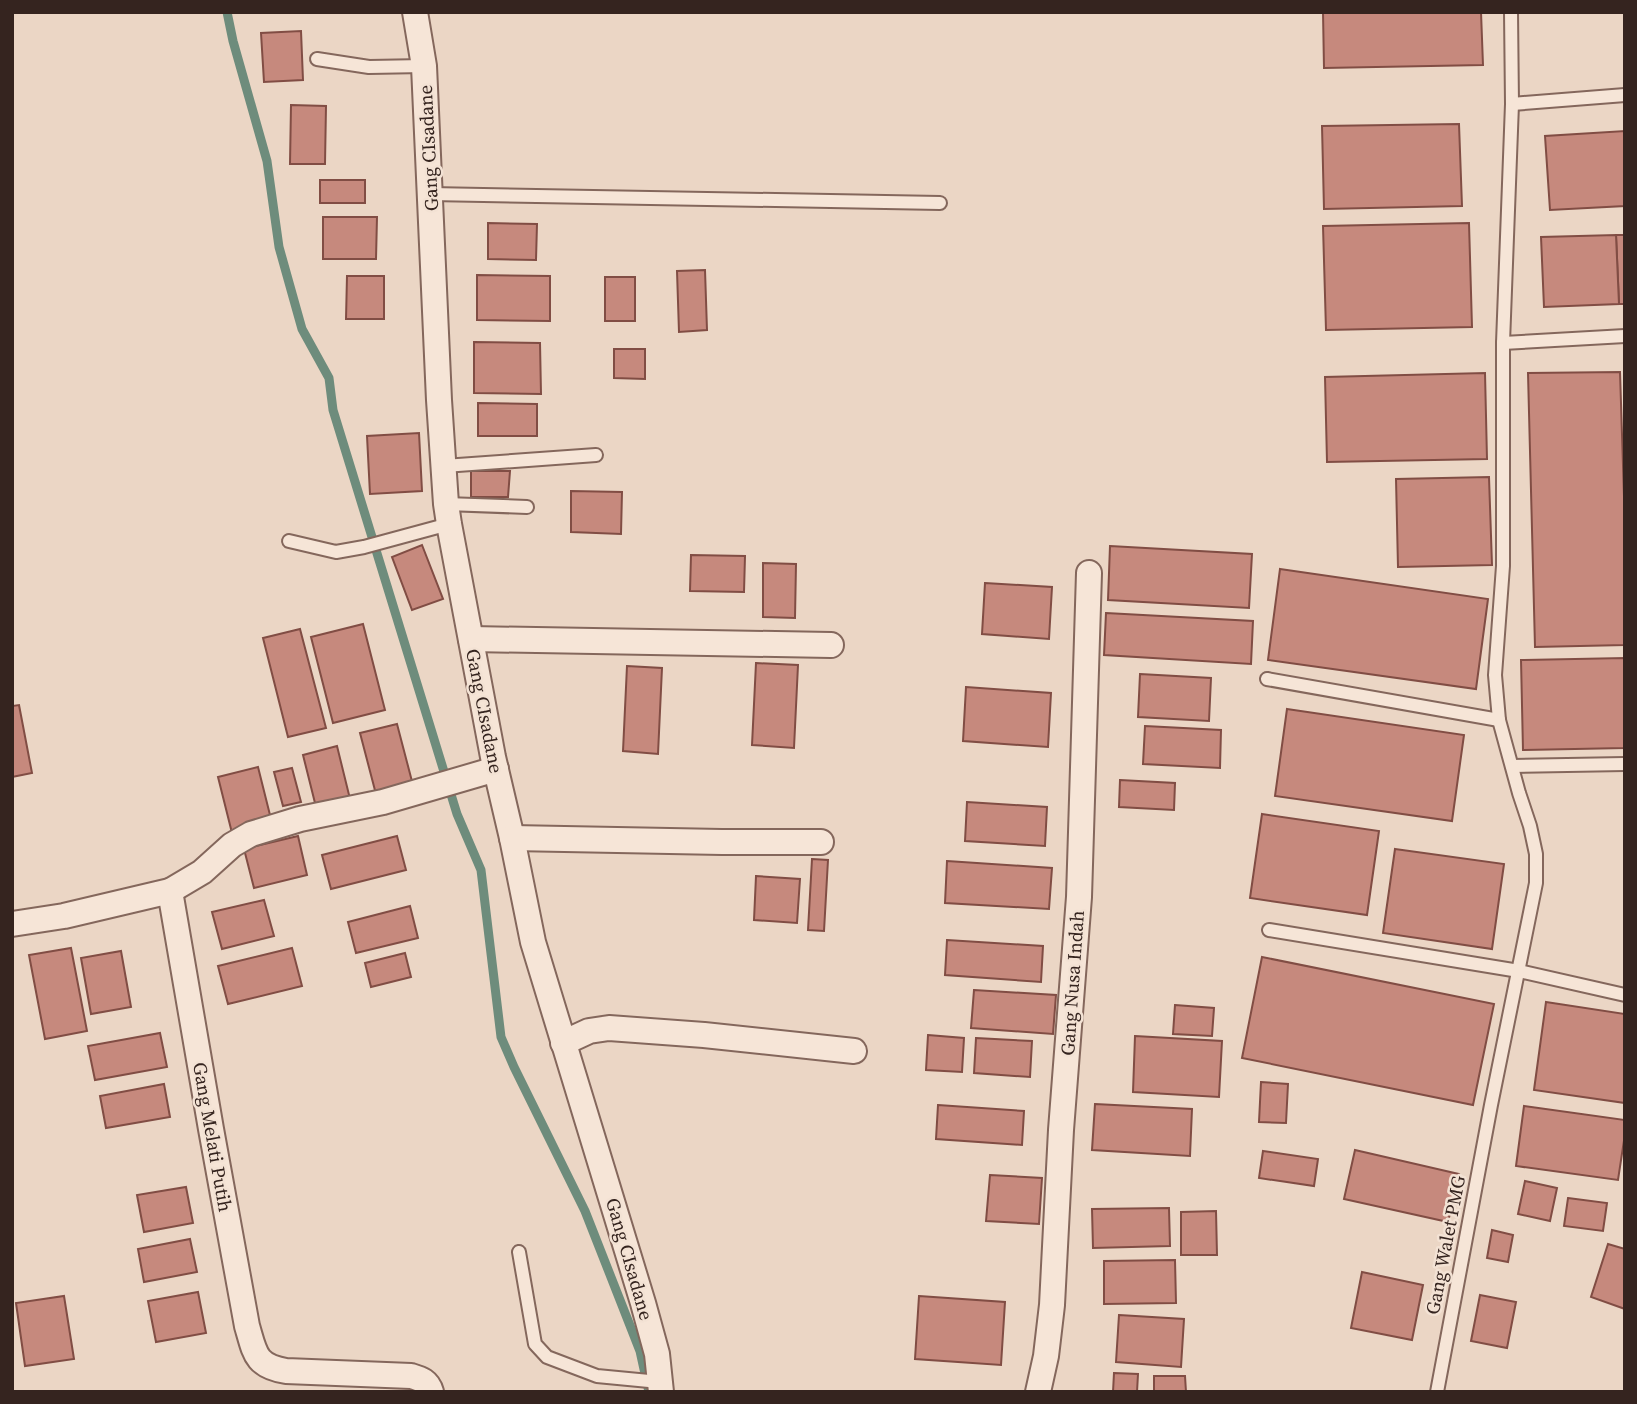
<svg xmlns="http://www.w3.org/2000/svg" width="1637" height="1404" font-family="'Source Serif 4',serif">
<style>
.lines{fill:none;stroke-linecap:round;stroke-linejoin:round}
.stream{stroke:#6e8c7c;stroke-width:9}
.building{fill:#c6897d;stroke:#814d44;stroke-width:2}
.service-casing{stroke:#84675c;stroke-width:16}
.minor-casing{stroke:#84675c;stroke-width:28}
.service{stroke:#f6e5d7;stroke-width:12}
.minor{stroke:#f6e5d7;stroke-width:24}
.labels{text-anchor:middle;stroke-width:5;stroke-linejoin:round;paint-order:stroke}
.street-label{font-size:19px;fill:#35241f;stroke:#f3e2d4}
</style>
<rect width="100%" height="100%" fill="#ebd6c5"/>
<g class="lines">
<!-- stream -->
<path class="stream" d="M227,12L233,41L267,161L279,247L302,329L329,378L333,410L457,814L481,870L501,1037L514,1067L585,1211L640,1351L649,1392"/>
</g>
<!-- building -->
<g class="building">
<path d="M1323,12H1481L1483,65L1324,68Z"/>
<path d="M301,31L303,80L264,82L261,33Z"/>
<path d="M291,105L326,106L325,164H290Z"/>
<path d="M1459,124L1462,206L1324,209L1322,126Z"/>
<path d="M1625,131V206L1550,210L1545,136Z"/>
<rect x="320" y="180" width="45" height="23"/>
<path d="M323,217H377L376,259H323Z"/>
<path d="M488,223L537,224L536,260L488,259Z"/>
<path d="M1469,223L1472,327L1326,330L1323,226Z"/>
<path d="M1616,235H1625V304H1619Z"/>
<path d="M1616,235L1619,304L1544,307L1541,237Z"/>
<path d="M705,270L707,330L679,332L677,271Z"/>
<path d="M477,275L550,276V321L477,320Z"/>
<path d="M347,276H384V319H346Z"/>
<rect x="605" y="277" width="30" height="44"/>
<path d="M474,342L540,343L541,394L474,393Z"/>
<path d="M614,349H645V379L614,378Z"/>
<path d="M1620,372L1625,527V645L1535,647L1528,373Z"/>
<path d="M1485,373L1487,459L1327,462L1325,377Z"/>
<path d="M478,403L537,404V436H478Z"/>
<path d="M419,433L422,491L370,494L367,436Z"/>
<path d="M471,471H510L508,497H471Z"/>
<path d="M1489,477L1492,565L1398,567L1396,479Z"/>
<path d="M571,491L622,492L621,534L571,532Z"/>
<path d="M422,545L443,599L412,610L392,557Z"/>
<path d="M1110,546L1252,554L1249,608L1108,600Z"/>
<path d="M691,555L745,556L744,592L690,591Z"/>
<path d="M763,563L796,564L795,618L763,617Z"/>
<path d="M1280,569L1488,599L1476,689L1268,660Z"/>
<path d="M985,583L1052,587L1049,639L982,634Z"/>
<path d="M1106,613L1253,621L1251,664L1104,655Z"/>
<path d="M363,624L385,710L333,723L311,637Z"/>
<path d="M300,629L326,728L288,737L263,638Z"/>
<path d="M1625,658V748L1523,750L1521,660Z"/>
<path d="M756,663L798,665L794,748L752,745Z"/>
<path d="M627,666L662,668L658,754L623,751Z"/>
<path d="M1140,674L1211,678L1209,721L1138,717Z"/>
<path d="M966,687L1051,693L1048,747L963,741Z"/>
<path d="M19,705L32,773L12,777V706Z"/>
<path d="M1287,709L1464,735L1452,821L1275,796Z"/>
<path d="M397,724L414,789L377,798L360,733Z"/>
<path d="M1145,726L1221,730L1220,768L1143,764Z"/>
<path d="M337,746L351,803L317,811L303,755Z"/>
<path d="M258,767L272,823L232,833L218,777Z"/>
<path d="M292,768L301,802L283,806L274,772Z"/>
<path d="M1120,780L1175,783L1174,810L1119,807Z"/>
<path d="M967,802L1047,807L1045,846L965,841Z"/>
<path d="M1262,814L1379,831L1367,915L1250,898Z"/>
<path d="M298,836L307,875L254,888L244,849Z"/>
<path d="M397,836L406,870L331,889L322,855Z"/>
<path d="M1395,849L1504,864L1492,949L1383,933Z"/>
<path d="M812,859L828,860L824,931L808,930Z"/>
<path d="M947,861L1052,868L1049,909L945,903Z"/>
<path d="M756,876L800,879L797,923L754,920Z"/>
<path d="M264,900L274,936L222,949L212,912Z"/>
<path d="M410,906L418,938L356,953L348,922Z"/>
<path d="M947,940L1043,946L1041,982L945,975Z"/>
<path d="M71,948L87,1031L45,1039L29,955Z"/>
<path d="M292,948L302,986L228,1004L218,966Z"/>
<path d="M121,951L131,1007L91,1014L81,958Z"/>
<path d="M405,953L411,977L371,987L365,963Z"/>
<path d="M1262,957L1494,1004L1473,1105L1242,1058Z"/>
<path d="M974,990L1056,995L1053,1034L971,1028Z"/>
<path d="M1546,1002L1625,1014V1103L1534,1090Z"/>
<path d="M1175,1005L1214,1008L1212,1036L1173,1034Z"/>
<path d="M160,1033L167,1067L95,1080L88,1046Z"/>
<path d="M928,1035L964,1038L962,1072L926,1070Z"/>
<path d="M1135,1036L1222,1041L1219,1097L1133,1092Z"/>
<path d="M976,1038L1032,1041L1030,1077L974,1073Z"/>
<path d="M1261,1082L1288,1084L1286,1123L1259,1122Z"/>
<path d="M164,1084L170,1117L106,1128L100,1096Z"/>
<path d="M1095,1104L1192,1109L1190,1156L1092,1150Z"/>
<path d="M938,1105L1024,1111L1022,1145L936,1139Z"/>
<path d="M1524,1106L1625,1120V1134L1618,1180L1516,1166Z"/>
<path d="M1355,1150L1459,1174L1448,1222L1344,1199Z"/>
<path d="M1263,1151L1318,1159L1314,1186L1259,1178Z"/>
<path d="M990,1175L1042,1178L1039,1224L986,1221Z"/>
<path d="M1525,1181L1557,1188L1550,1221L1518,1214Z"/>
<path d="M186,1187L193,1223L144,1232L137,1195Z"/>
<path d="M1568,1198L1607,1203L1603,1231L1564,1226Z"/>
<path d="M1169,1208L1170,1246L1093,1248L1092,1209Z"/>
<path d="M1216,1211L1217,1255H1181V1212Z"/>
<path d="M1492,1230L1513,1235L1508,1262L1487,1258Z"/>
<path d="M190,1239L197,1272L144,1282L138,1249Z"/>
<path d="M1608,1244L1625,1249V1309L1591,1297Z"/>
<path d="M1175,1260L1176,1303L1104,1304V1261Z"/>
<path d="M1362,1272L1423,1285L1412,1340L1351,1328Z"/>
<path d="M198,1292L206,1333L156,1342L148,1301Z"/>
<path d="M1480,1295L1516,1302L1507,1348L1471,1341Z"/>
<path d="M64,1296L74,1359L25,1366L16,1303Z"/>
<path d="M919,1296L1005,1302L1001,1365L915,1359Z"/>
<path d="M1119,1315L1184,1319L1181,1367L1116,1362Z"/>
<path d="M1114,1373L1138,1374L1137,1392H1113Z"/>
<path d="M1154,1376H1185L1186,1392H1154Z"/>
</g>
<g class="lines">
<!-- service casing -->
<g class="service-casing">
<g id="service">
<path d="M317,59L369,67L424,66"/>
<path d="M1512,104L1625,95"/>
<path d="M430,194L940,203"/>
<path d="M1503,343L1625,336"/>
<path d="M444,466L596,455"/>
<path d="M446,504L527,507"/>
<path d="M289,541L336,552L364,547L449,524"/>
<path d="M1267,679L1499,720"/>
<path d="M1512,766L1625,764"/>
<path d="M1269,930L1519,971L1625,995"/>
<path d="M519,1252L535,1344L547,1357L597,1376L649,1381L660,1379"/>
<path d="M1437,1392L1491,1105L1536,883V854L1530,826L1519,793L1499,720L1495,675L1503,566V343L1512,104L1511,12"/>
</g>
</g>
<!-- minor casing -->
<g class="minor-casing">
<g id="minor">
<path d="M415,12L424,66L439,400L446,504L449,524L493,757L512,838L533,942L643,1303L657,1354L661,1392"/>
<path d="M471,639L831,645"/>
<path d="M512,838L722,842H821"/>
<path d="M170,891L202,872L232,845L251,834L300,819L383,802L496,769"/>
<path d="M12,924L64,916L170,891L211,1129L247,1326C255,1353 255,1366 286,1371L411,1376C421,1379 428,1381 431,1392"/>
<path d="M563,1043L589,1031L609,1028L704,1035L854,1051"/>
<path d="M1038,1392L1046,1356L1052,1305L1061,1130L1079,897L1089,573"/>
</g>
</g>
<!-- service -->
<use href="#service" class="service"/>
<!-- minor -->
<use href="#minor" class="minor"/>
</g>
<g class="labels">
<!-- street labels -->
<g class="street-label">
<text transform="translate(428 148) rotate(-93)" y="7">Gang CIsadane</text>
<text transform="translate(485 711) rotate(79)" y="7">Gang CIsadane</text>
<text transform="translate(1072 983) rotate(-86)" y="7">Gang Nusa Indah</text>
<text transform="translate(213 1137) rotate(80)" y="7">Gang Melati Putih</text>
<text transform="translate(1445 1245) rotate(-79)" y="7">Gang Walet PMG</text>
<text transform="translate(630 1259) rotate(74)" y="7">Gang CIsadane</text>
</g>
</g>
<!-- border -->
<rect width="1637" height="1404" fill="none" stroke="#35241f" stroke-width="28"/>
</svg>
